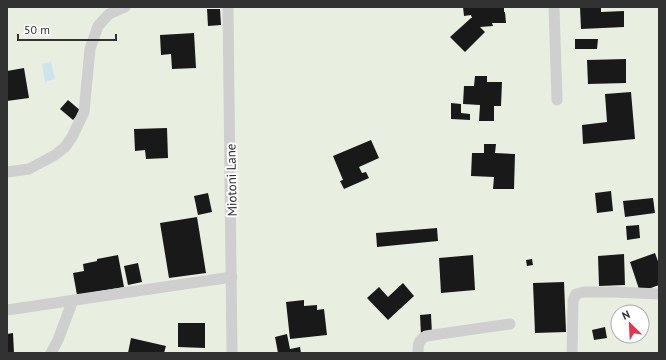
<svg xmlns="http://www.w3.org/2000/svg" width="666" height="360" font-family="'PT Sans',sans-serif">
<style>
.green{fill:#e9efe0;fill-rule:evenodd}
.water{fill:#cde4ee}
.building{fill:#191919}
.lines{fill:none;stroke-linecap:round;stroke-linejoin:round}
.minor{stroke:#cfcfcf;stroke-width:11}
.labels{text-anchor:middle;stroke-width:4;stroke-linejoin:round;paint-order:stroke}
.street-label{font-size:13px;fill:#323232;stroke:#fff}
</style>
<rect width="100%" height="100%" fill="#fff"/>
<!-- green -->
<path class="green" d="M7,7H659V353H7ZM618,312H642V336H618Z"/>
<!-- water -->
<path class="water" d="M51,62L55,79L45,82L42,64Z"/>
<!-- building -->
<g class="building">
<path d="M463,7H504V12H505L506,23H492L493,26L480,27L485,32L465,52L450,37L471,18H472L471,15L464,16Z"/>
<path d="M580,7H601V12L624,11V27L581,29Z"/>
<path d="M207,9H220L221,25L208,26Z"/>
<path d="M194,33L196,68L172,69L171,54L161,55L160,35Z"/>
<path d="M575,39H598L597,49H575Z"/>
<path d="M626,59V83L588,84L587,60Z"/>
<path d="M24,68L29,98L7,101V71Z"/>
<path d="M475,76H487V82H502L501,106H494V121H479L480,105L463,104L464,86H474Z"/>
<path d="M631,92L635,139L583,144L582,125L607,122L605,94Z"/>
<path d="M68,100L81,111L73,120L60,109Z"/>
<path d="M451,103L461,104V113L470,114V120L451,119Z"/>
<path d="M167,128L168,158L146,159L145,150L135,151L134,129Z"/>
<path d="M371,140L379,158L359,167L362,173L366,172L369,178L344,189L340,181L343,180L333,156Z"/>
<path d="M484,144H496L495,153L515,154L514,189H493L494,177L471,176L472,153H484Z"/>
<path d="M611,191L613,211L597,213L595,193Z"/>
<path d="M208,193L212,212L198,215L194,196Z"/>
<path d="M653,198L655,213L625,217L623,201Z"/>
<path d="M197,217L206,273L169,278L160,223Z"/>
<path d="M639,225L640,238L627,240L626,226Z"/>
<path d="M437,228L438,241L377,247L376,233Z"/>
<path d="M655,253L659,264V285L640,292L630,262Z"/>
<path d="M624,254L625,285L599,286L598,256Z"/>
<path d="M118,255L124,287L77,295L73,273L84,271L83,264L97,261V259Z"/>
<path d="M473,255L475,290L441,293L439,258Z"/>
<path d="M532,259L533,265L527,266L526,260Z"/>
<path d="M138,263L142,282L128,285L124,266Z"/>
<path d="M564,282L566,332L535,333L533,283Z"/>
<path d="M403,283L414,296L388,320L367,298L379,287L388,297Z"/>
<path d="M304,300V306L317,305V310L324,309L327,335L290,339L286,302Z"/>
<path d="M431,314L432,334L421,335L420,315Z"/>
<path d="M178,323H205V348L178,347Z"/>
<path d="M605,327L607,338L594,340L592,330Z"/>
<path d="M13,333L14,353H7V334Z"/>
<path d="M287,334L290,349L300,347L301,353H278L275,337Z"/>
<path d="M131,338L166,346L164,353H128Z"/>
</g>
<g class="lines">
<!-- minor -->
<g class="minor">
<path d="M228,7L232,353"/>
<path d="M554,7L557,100"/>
<path d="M7,172L29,169L55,155L65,147L72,137L84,112L90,49L98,26L109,14L125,7"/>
<path d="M7,310L232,277"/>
<path d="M51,353L58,340L73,300"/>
<path d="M418,353C418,345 418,340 426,336L510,324"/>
<path d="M572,353L573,301L576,294L584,292H615L659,294"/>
</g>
</g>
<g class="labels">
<!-- street labels -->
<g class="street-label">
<text transform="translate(231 180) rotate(-91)" y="5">Miotoni Lane</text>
</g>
</g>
<!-- border -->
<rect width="666" height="360" fill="none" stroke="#323232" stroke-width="16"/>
<!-- north arrow -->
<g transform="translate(630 324) rotate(336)"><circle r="19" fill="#ffffff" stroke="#adadad"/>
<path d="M0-3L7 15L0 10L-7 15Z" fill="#e9344e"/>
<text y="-6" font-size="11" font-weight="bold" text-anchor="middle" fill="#323232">N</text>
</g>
<!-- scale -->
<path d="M18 34v6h98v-6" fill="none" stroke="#323232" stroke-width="2"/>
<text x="24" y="34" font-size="12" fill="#323232" stroke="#ffffff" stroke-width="3" paint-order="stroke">50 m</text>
</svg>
